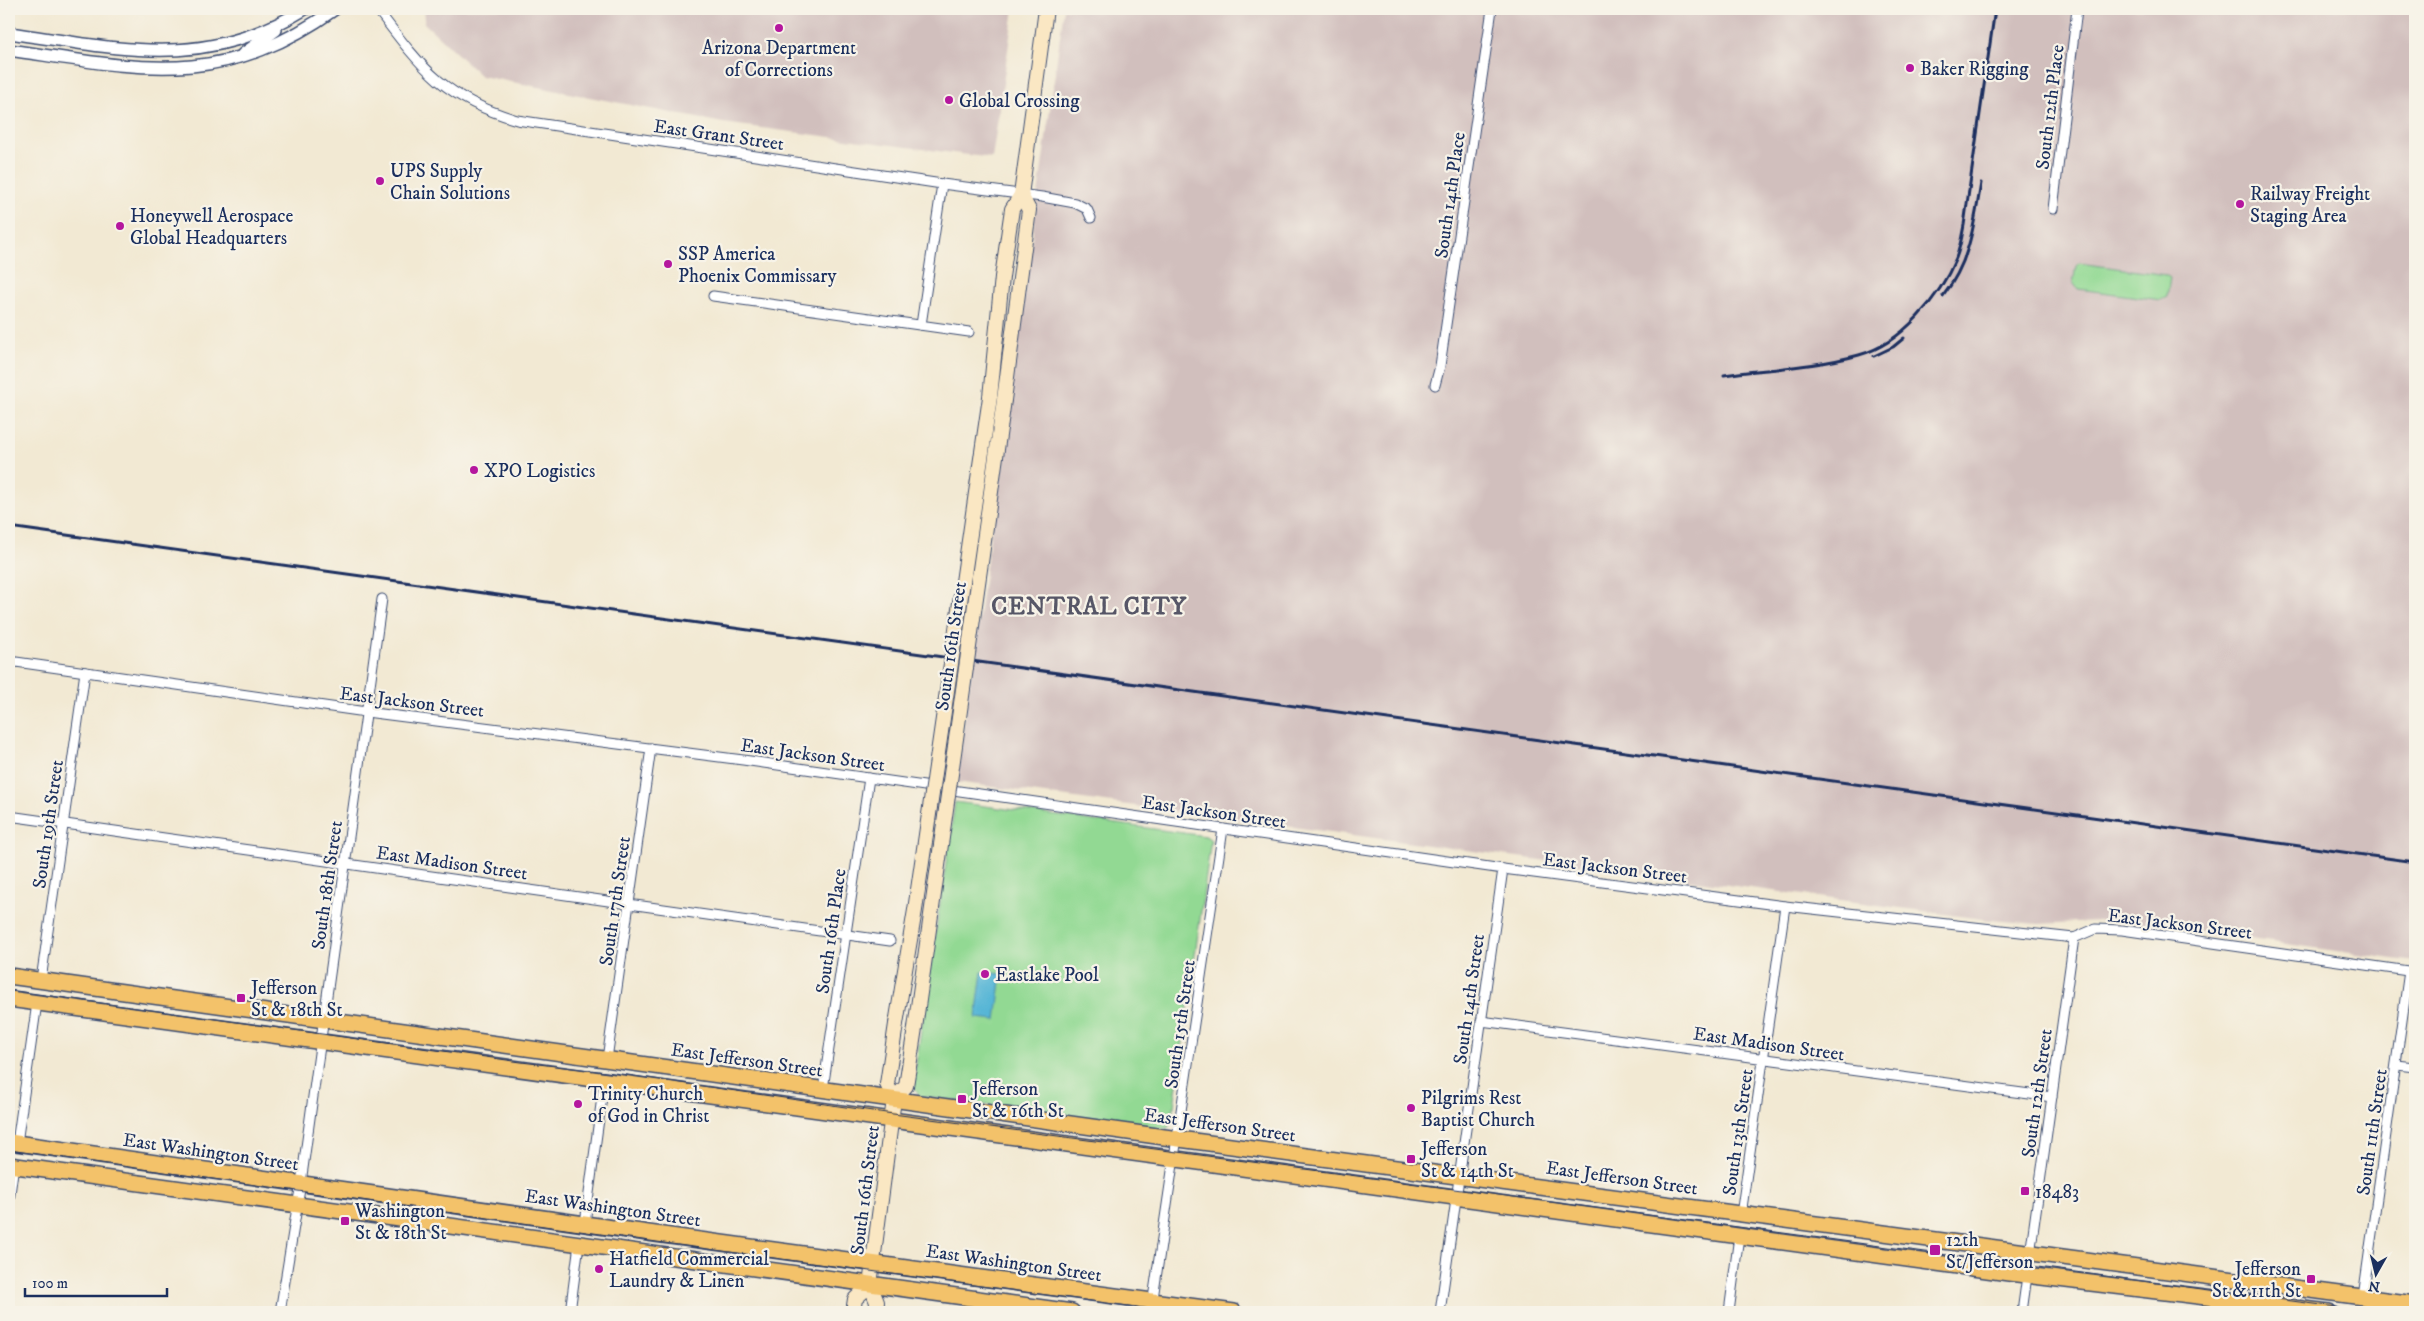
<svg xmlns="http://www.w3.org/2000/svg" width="2424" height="1321" font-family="'IM FELL DW Pica',serif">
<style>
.industrial{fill:#d1bfbd}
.green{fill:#92d993;stroke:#568478}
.water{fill:#57b6d6;stroke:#39729a}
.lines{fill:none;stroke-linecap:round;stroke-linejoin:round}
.minor-casing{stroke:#3b4b70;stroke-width:11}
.tertiary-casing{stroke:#3b4b70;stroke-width:14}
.secondary-casing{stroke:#3b4b70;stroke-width:16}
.primary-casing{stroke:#3b4b70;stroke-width:18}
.minor{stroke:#fff;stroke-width:9}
.tertiary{stroke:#fff;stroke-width:11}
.secondary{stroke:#fae7c3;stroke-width:14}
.primary{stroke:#f3c26a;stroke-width:15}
.tram{stroke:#1b2f5e;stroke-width:1}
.rail{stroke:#1b2f5e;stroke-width:3}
.secondary-bridge-casing{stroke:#3b4b70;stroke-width:16;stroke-linecap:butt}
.secondary-bridge{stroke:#fae7c3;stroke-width:14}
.poi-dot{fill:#b5179e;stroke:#f7f3e8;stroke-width:2}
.labels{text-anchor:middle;stroke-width:4.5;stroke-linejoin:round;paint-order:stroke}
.poi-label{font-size:19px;fill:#1b2f5e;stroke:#f7f3e8;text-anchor:start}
.street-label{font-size:19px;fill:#1b2f5e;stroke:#f7f3e8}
.district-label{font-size:24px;font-weight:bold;letter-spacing:1px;fill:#565667;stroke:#f7f3e8}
</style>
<rect width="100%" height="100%" fill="#f7f3e8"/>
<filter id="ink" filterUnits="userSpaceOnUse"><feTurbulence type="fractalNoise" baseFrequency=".02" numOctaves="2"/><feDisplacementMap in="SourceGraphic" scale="10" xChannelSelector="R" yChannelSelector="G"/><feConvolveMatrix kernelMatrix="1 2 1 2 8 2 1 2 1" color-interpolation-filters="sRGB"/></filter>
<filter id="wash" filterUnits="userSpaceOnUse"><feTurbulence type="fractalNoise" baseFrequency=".0096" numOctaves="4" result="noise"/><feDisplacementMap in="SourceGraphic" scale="20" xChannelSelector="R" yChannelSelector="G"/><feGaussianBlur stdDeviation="1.12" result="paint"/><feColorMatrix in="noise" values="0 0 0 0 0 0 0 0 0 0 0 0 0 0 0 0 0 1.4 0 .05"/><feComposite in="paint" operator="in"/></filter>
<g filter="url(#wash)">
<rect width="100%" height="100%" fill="#f2e9d3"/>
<!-- industrial -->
<g class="industrial">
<path d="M425,9H1014L992,158L723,123L481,76L424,23Z"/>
<path d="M1064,9H2194L2221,13L2224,9H2415V962L2130,922L2097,921L2039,924L1990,920L956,782Z"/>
</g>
<!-- green -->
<g class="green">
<path d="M2079,263L2167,275L2170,278L2167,297L2161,300L2078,289L2073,283L2076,266Z"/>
<path d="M955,802L1206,836L1211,840L1172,1121L1168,1128L1162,1129L919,1096L913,1085Z"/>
</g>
<!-- water -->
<path class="water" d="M982,972L1002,974L996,1020L976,1018Z"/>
</g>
<g filter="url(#ink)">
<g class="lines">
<!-- minor casing -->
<g class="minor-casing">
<g id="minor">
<path d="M377,9C422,68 443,98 517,120L942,184L1042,197L1075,203L1087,209L1091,218"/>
<path d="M2053,209L2077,9"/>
<path d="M713,296L969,332"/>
<path d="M921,325L942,184"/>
<path d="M1435,385L1440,366L1492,9"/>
<path d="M9,661L366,712L743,760L1503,869L1785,906L2074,938L2095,929L2122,930L2415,972"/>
<path d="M9,816L890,941"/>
<path d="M41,980L85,672"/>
<path d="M1481,1021L2052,1097"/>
<path d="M607,1059L651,748"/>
<path d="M2397,1065L2415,1067"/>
<path d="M823,1089L869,778"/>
<path d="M17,1143L37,1003"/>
<path d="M9,1201L14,1165"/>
<path d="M1741,1215L1785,906"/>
<path d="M585,1223L604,1082"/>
<path d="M2363,1297L2409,971"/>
<path d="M280,1312L301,1183L382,599"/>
<path d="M570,1312L579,1244"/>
<path d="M1151,1312L1223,829"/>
<path d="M1440,1312L1503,869"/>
<path d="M1729,1312L1739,1236"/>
<path d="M2022,1312L2074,938"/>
</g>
</g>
<!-- tertiary casing -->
<g class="tertiary-casing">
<g id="tertiary">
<path d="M9,33C119,48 203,72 305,9"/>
<path d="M9,50C137,68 221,91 335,9"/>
<path d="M243,54L276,30"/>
</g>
</g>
<!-- secondary casing -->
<g class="secondary-casing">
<g id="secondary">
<path d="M990,397L1002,277L1012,209L1021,195L1046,9"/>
<path d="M1004,400L1029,210L1021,195"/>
<path d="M894,1099L906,1086L915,1028"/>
<path d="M870,1285L894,1099L887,1084L896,1024"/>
<path d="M870,1285L877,1302L876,1312"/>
<path d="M853,1312L855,1299L870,1285"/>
</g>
</g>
<!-- primary casing -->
<g class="primary-casing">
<g id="primary">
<path d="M9,976L1164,1137L2415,1304"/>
<path d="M9,999L2009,1273L2329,1312"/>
<path d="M9,1142L655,1234L1234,1312"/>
<path d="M9,1165L1072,1312"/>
</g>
</g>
<!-- minor -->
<use href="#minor" class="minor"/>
<!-- tertiary -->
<use href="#tertiary" class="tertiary"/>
<!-- secondary -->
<use href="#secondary" class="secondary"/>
<!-- primary -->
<use href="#primary" class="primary"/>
<!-- tram -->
<g class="tram">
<path d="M9,990L521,1062L607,1072L893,1114L2374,1312"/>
<path d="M9,1150L671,1244L1172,1312"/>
</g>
<!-- rail -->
<g class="rail">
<path d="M1943,296C1970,262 1974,224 1981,183"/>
<path d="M1874,356L1893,347L1904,338"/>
<path d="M1724,375C1768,369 1816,367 1859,355C1901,344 1940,297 1956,258C1960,248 1962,236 1964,225L1995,9"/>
<path d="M9,527L2415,862"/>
</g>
<!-- secondary-bridge casing -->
<g class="secondary-bridge-casing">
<g id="secondary-bridge">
<path d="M896,1024L915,910L990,397"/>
<path d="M915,1028L1004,400"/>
</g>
</g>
<!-- secondary-bridge -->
<use href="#secondary-bridge" class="secondary-bridge"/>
</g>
</g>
<!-- markers -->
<g class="poi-dot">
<circle cx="779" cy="28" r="5"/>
<circle cx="1910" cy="68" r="5"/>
<circle cx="949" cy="100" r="5"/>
<circle cx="380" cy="181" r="5"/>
<circle cx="2240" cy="204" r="5"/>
<circle cx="120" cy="226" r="5"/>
<circle cx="668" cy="264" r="5"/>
<circle cx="474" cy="470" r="5"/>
<circle cx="985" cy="974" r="5"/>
<rect x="236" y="993" width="10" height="10" rx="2.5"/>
<rect x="957" y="1094" width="10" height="10" rx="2.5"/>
<circle cx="578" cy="1104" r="5"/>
<circle cx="1411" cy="1108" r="5"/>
<rect x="1406" y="1154" width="10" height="10" rx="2.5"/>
<rect x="2020" y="1186" width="10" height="10" rx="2.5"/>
<rect x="340" y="1216" width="10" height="10" rx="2.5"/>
<rect x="1929" y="1244" width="12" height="12" rx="2.5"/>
<circle cx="599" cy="1269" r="5"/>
<rect x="2306" y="1274" width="10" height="10" rx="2.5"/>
</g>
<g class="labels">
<!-- poi labels -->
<g class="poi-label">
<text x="779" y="54" text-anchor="middle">Arizona Department<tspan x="779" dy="22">of Corrections</tspan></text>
<text x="1920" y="75">Baker Rigging</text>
<text x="959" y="107">Global Crossing</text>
<text x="390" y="177">UPS Supply<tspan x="390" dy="22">Chain Solutions</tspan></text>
<text x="2250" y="200">Railway Freight<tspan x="2250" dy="22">Staging Area</tspan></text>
<text x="130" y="222">Honeywell Aerospace<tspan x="130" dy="22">Global Headquarters</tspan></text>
<text x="678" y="260">SSP America<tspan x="678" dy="22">Phoenix Commissary</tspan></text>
<text x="484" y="477">XPO Logistics</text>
<text x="995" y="981">Eastlake Pool</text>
<text x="251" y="994">Jefferson<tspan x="251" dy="22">St &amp; 18th St</tspan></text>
<text x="972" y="1095">Jefferson<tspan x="972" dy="22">St &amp; 16th St</tspan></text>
<text x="588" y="1100">Trinity Church<tspan x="588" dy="22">of God in Christ</tspan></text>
<text x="1421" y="1104">Pilgrims Rest<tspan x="1421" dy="22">Baptist Church</tspan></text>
<text x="1421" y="1155">Jefferson<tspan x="1421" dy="22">St &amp; 14th St</tspan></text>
<text x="2035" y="1198">18483</text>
<text x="355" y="1217">Washington<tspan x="355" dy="22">St &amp; 18th St</tspan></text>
<text x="1946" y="1246">12th<tspan x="1946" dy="22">St/Jefferson</tspan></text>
<text x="609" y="1265">Hatfield Commercial<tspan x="609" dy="22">Laundry &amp; Linen</tspan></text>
<text x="2301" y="1275" text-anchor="end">Jefferson<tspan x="2301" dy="22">St &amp; 11th St</tspan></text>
</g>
<!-- street labels -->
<g class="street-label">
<text transform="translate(2049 107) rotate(-83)" y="7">South 12th Place</text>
<text transform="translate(719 134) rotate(8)" y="7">East Grant Street</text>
<text transform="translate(1449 195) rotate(-82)" y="7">South 14th Place</text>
<text transform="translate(950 646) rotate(-82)" y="7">South 16th Street</text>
<text transform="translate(412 701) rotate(7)" y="7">East Jackson Street</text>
<text transform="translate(813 754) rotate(8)" y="7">East Jackson Street</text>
<text transform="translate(1214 811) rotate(8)" y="7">East Jackson Street</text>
<text transform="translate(47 824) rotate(-82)" y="7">South 19th Street</text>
<text transform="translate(452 862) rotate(8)" y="7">East Madison Street</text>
<text transform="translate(1615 867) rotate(7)" y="7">East Jackson Street</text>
<text transform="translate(326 885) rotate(-82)" y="7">South 18th Street</text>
<text transform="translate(614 901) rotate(-82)" y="7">South 17th Street</text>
<text transform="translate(2180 923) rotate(7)" y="7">East Jackson Street</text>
<text transform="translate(830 931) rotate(-82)" y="7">South 16th Place</text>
<text transform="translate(1468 999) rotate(-82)" y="7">South 14th Street</text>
<text transform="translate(1179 1024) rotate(-82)" y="7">South 15th Street</text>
<text transform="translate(1769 1043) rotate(8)" y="7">East Madison Street</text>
<text transform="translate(747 1059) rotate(8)" y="7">East Jefferson Street</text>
<text transform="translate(2036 1093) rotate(-82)" y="7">South 12th Street</text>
<text transform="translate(1220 1124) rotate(8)" y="7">East Jefferson Street</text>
<text transform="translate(1737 1132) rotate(-82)" y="7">South 13th Street</text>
<text transform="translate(2371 1132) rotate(-82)" y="7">South 11th Street</text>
<text transform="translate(211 1151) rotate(8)" y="7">East Washington Street</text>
<text transform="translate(1622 1177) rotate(8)" y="7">East Jefferson Street</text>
<text transform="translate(864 1190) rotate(-83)" y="7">South 16th Street</text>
<text transform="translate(613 1207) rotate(8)" y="7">East Washington Street</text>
<text transform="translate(1014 1262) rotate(8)" y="7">East Washington Street</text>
</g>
<!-- district labels -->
<g class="district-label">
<text x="1089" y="614">CENTRAL CITY</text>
</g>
</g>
<!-- margin -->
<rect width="2424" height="1321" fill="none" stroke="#f7f3e8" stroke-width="30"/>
<!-- north arrow -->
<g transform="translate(2376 1274) rotate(188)" stroke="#f7f3e8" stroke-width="4" paint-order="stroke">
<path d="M0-4L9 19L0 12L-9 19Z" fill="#1b2f5e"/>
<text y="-8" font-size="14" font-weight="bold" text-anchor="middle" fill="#1b2f5e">N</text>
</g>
<!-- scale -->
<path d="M25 1288v8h142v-8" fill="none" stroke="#1b2f5e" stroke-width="2.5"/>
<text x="32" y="1288" font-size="15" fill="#1b2f5e" stroke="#f7f3e8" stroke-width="4" paint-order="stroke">100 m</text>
</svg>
